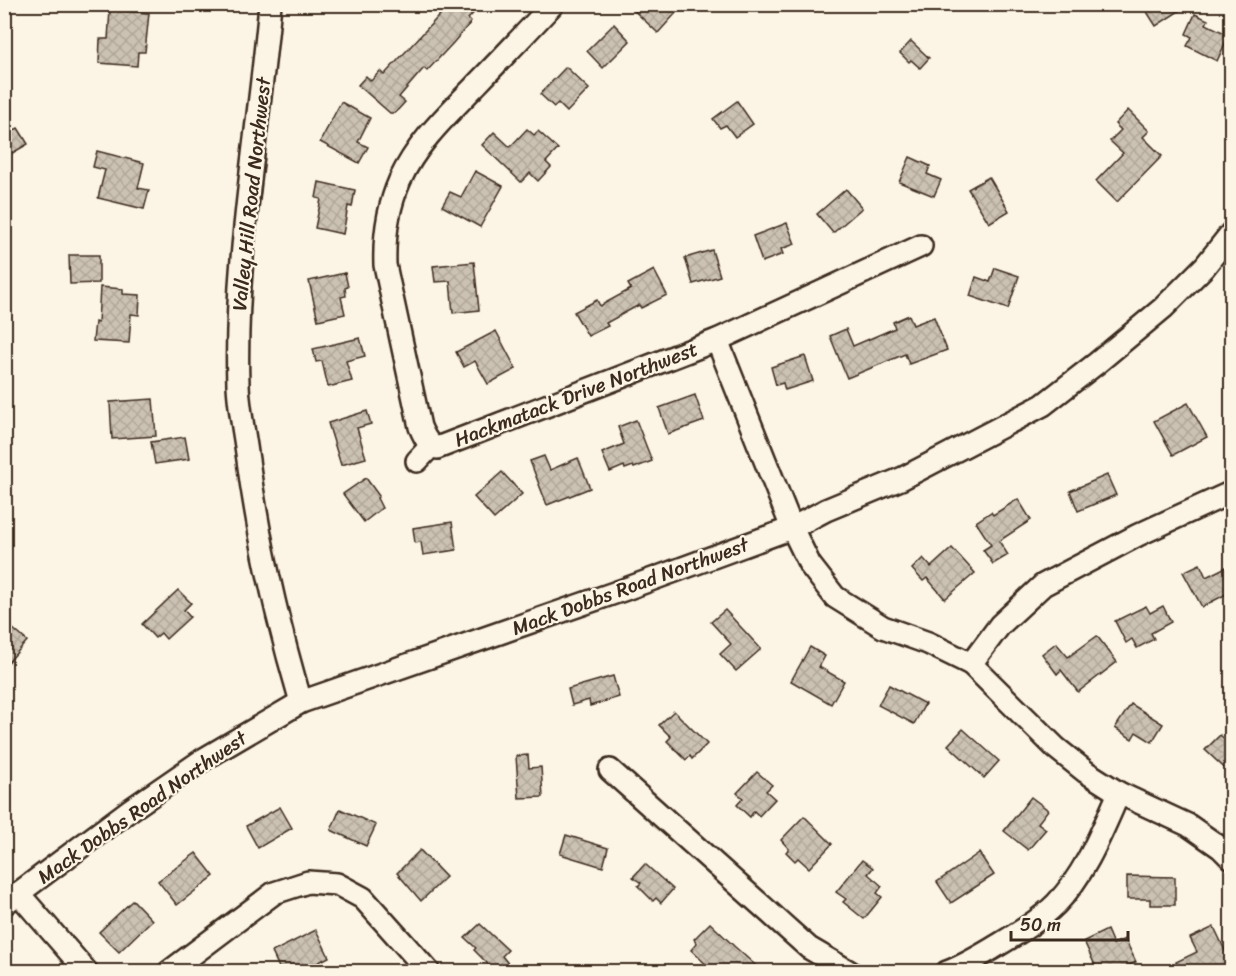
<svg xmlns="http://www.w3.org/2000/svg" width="1236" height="976" font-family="Sriracha,sans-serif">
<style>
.building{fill:url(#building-cross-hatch);stroke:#3b2a1e;stroke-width:1.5}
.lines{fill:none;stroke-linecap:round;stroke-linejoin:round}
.minor-casing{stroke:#3b2a1e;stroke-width:26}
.minor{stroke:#fcf5e5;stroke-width:21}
.labels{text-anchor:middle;stroke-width:4.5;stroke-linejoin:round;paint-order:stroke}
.street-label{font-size:20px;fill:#3b2a1e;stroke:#fcf5e5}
</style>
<defs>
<pattern id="building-cross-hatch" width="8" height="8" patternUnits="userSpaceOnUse" patternTransform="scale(1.5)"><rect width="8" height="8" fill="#ccc2b3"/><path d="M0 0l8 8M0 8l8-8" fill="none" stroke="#b0a79a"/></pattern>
</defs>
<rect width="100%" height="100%" fill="#fcf5e5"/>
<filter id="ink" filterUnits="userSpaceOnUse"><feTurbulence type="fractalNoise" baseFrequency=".0167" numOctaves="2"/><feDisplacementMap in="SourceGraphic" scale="12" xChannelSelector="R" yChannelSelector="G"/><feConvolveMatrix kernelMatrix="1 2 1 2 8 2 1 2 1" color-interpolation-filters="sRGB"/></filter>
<g filter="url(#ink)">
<!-- building -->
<g class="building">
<path d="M450,4H482L468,19L471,22L453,43L427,71L424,68L399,97L405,102L395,113H390L358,85L366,76L371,81L380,71L384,75Z"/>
<path d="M627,4H684L658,33Z"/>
<path d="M1142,4H1190L1156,26Z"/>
<path d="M110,10L149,13L145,52H138L137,66L99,63L100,39H108Z"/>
<path d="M1195,14L1208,20L1206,24L1229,35L1217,61L1187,46L1192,37L1186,34Z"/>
<path d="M614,24L630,41L603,68L587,51Z"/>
<path d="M911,41L929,58L920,68L911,60L909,62L900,53Z"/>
<path d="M566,67L589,89L567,112L558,103L554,107L540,94Z"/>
<path d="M737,101L753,124L735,137L726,125L720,128L713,119Z"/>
<path d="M341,102L370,118L358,142L368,147L359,163L320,142Z"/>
<path d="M1128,110L1149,131L1143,137L1162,156L1117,202L1096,181L1123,153L1110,141L1121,130L1115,124Z"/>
<path d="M18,128L28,144L9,155L4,147V136Z"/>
<path d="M527,129L534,135L538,131L558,149L546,162L551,167L538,181L530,173L521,182L482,145L494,132L510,147Z"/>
<path d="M97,151L144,163L138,188L149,190L144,209L98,198L105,170L93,167Z"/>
<path d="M910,157L930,166L927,174L941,180L934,196L899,182Z"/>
<path d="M475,171L503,186L480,227L442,206L450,192L461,197Z"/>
<path d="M989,177L1009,211L989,223L968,189Z"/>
<path d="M319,182L355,190L352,207L348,206L343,234L315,228L321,199L316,198Z"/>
<path d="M846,189L862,208L833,233L817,214Z"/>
<path d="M787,223L795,244L781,249L783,254L762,262L753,236Z"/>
<path d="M712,250L720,276L693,284L685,258Z"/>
<path d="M69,255H99V283L70,284Z"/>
<path d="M474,262L479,310L453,313L450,281L435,282L433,266Z"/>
<path d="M995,268L1019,276L1008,309L970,296L976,277L990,282Z"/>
<path d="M654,270L667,295L641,308L639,305L606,323L608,326L588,336L574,312L597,300L600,306L631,289L628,284Z"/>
<path d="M345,273L348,287L345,288L346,296L341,297L345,314L318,320L309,281Z"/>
<path d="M100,287L123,289V294L140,295L139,315L131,314L129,343L93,341L95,322L98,323Z"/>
<path d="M909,315L913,325L934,317L947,350L909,364L905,354L847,378L830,336L846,329L853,346L895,328L893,322Z"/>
<path d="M496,331L516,369L488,384L475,361L464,367L456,352Z"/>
<path d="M360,338L365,356L346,361L352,381L328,387L322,361L316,362L313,349Z"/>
<path d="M805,356L813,381L785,390L783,383L776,385L771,367Z"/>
<path d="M695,395L704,421L668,434L659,408Z"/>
<path d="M153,399L156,436L112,439L110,402Z"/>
<path d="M1188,403L1207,437L1173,455L1154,421Z"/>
<path d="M367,411L371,424L357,428L366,458L341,465L328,423Z"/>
<path d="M636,420L652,461L634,468L633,466L625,469L624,466L610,472L602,453L624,444L618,427Z"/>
<path d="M185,437L189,459L155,464L151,442Z"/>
<path d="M544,456L550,470L578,458L590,488L547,505L530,461Z"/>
<path d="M502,472L522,494L494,519L474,497Z"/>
<path d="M1107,475L1116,495L1078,511L1070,491Z"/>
<path d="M366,478L379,496L377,498L382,508L364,522L343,494Z"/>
<path d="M1018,499L1031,520L999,541L1008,555L993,564L983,550L991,545L976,522L991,512L993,515Z"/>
<path d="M452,522L456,550L423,555L421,542L415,543L413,528Z"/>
<path d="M952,548L975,573L945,599L927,578L923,581L912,569L923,558L931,567Z"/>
<path d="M1200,564L1206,577L1232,564V591L1202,607L1183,572Z"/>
<path d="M178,590L191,603L184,610L190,617L166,639L161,633L155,638L142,624Z"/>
<path d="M1146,606L1150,613L1163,606L1171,622L1151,633L1154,639L1137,648L1132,639L1126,643L1115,621Z"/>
<path d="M725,610L761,649L736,671L720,654L731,644L711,622Z"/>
<path d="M4,621L27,641L4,667Z"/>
<path d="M1097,636L1117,662L1078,692L1061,670L1057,674L1042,654L1056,643L1068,657Z"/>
<path d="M810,647L825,656L819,667L844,681L831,704L791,681Z"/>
<path d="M613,676L619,697L590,706L589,700L572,705L568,689Z"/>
<path d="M889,685L925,704L914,724L878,705Z"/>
<path d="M1131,704L1163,724L1152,742L1136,732L1132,739L1115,728Z"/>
<path d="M674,711L707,744L692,759L690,756L686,760L667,741L671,737L659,725Z"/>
<path d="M963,729L999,761L984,778L948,745Z"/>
<path d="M1220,735L1232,746V775L1205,750Z"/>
<path d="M528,755L529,768L541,767L543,797L519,798L516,756Z"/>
<path d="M757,772L772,785L766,791L775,799L759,816L754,811L750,817L737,805L743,798L737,793Z"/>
<path d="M1031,797L1048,810L1038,823L1046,829L1028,850L1004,831Z"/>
<path d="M280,807L292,828L258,848L246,826Z"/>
<path d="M340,809L376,825L366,846L331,830Z"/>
<path d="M804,816L832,844L809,868L798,858L795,861L786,852L789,849L781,840Z"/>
<path d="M566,835L608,848L603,867L560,854Z"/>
<path d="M420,850L446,877L421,901L397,873Z"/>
<path d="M196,853L214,876L177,905L158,881Z"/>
<path d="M979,853L994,875L951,903L937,882Z"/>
<path d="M862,860L873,868L868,874L882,886L877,893L882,897L864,919L843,902L846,899L836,892Z"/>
<path d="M645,864L673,889L661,903L656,898L653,901L638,886L641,883L633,877Z"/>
<path d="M1127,876L1175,877V905H1150V899H1127Z"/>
<path d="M133,900L152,920L119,952L99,932Z"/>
<path d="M710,923L735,947L763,972H714L691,950L697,943L694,939Z"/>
<path d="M480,924L508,950L502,956L515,972H496L474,950L476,948L465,938Z"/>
<path d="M1214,927L1231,963L1213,972H1181L1176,962L1197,952L1190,938Z"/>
<path d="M316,930L329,957L311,966L313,972H281L272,952Z"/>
<path d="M1107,930L1113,944L1125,939L1136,962L1115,972H1098L1084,941Z"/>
</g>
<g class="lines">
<!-- minor casing -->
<g class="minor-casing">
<g id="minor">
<path d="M270,4C259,131 234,257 238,385C239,408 244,431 247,453C258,537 277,621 301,702"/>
<path d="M553,4C527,32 500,60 474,87C446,116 417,143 400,180C388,207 384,236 385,265L420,427C424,436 427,444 437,448L717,340L921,246"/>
<path d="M717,340L792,528L810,565L835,597L883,627L928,643L971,664L1056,748L1086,772L1119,793L1188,825L1221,848L1232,859"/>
<path d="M417,461L431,446"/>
<path d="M971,664L1000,625L1043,585L1138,535L1232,492"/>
<path d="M610,770L809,948L850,972"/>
<path d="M18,893L87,972"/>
<path d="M4,904L130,810L204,759L301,702L623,590L792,528L826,510L903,478L1043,405L1097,363L1163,308L1205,266L1232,232"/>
<path d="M169,972L274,893L308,882L337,884L363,898L429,972"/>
<path d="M947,972C966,965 983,954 1000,944C1020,932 1040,920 1056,904C1086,873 1102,831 1119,793"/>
</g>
</g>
<!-- minor -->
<use href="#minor" class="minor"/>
</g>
</g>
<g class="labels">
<!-- street labels -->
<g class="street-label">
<text transform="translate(251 194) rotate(-84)" y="7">Valley Hill Road Northwest</text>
<text transform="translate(576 394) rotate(-21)" y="7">Hackmatack Drive Northwest</text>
<text transform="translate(630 586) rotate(-20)" y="7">Mack Dobbs Road Northwest</text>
<text transform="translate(142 807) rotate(-35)" y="7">Mack Dobbs Road Northwest</text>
</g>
</g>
<!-- margin -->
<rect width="1236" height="976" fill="none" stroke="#fcf5e5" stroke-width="24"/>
<rect x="12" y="12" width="1212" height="952" fill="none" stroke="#3b2a1e" stroke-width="2" filter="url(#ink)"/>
<!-- scale -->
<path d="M1011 931v9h117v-9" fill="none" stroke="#3b2a1e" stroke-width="3"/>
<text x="1020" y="931" font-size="18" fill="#3b2a1e" stroke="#fcf5e5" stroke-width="4.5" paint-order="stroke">50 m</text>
</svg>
